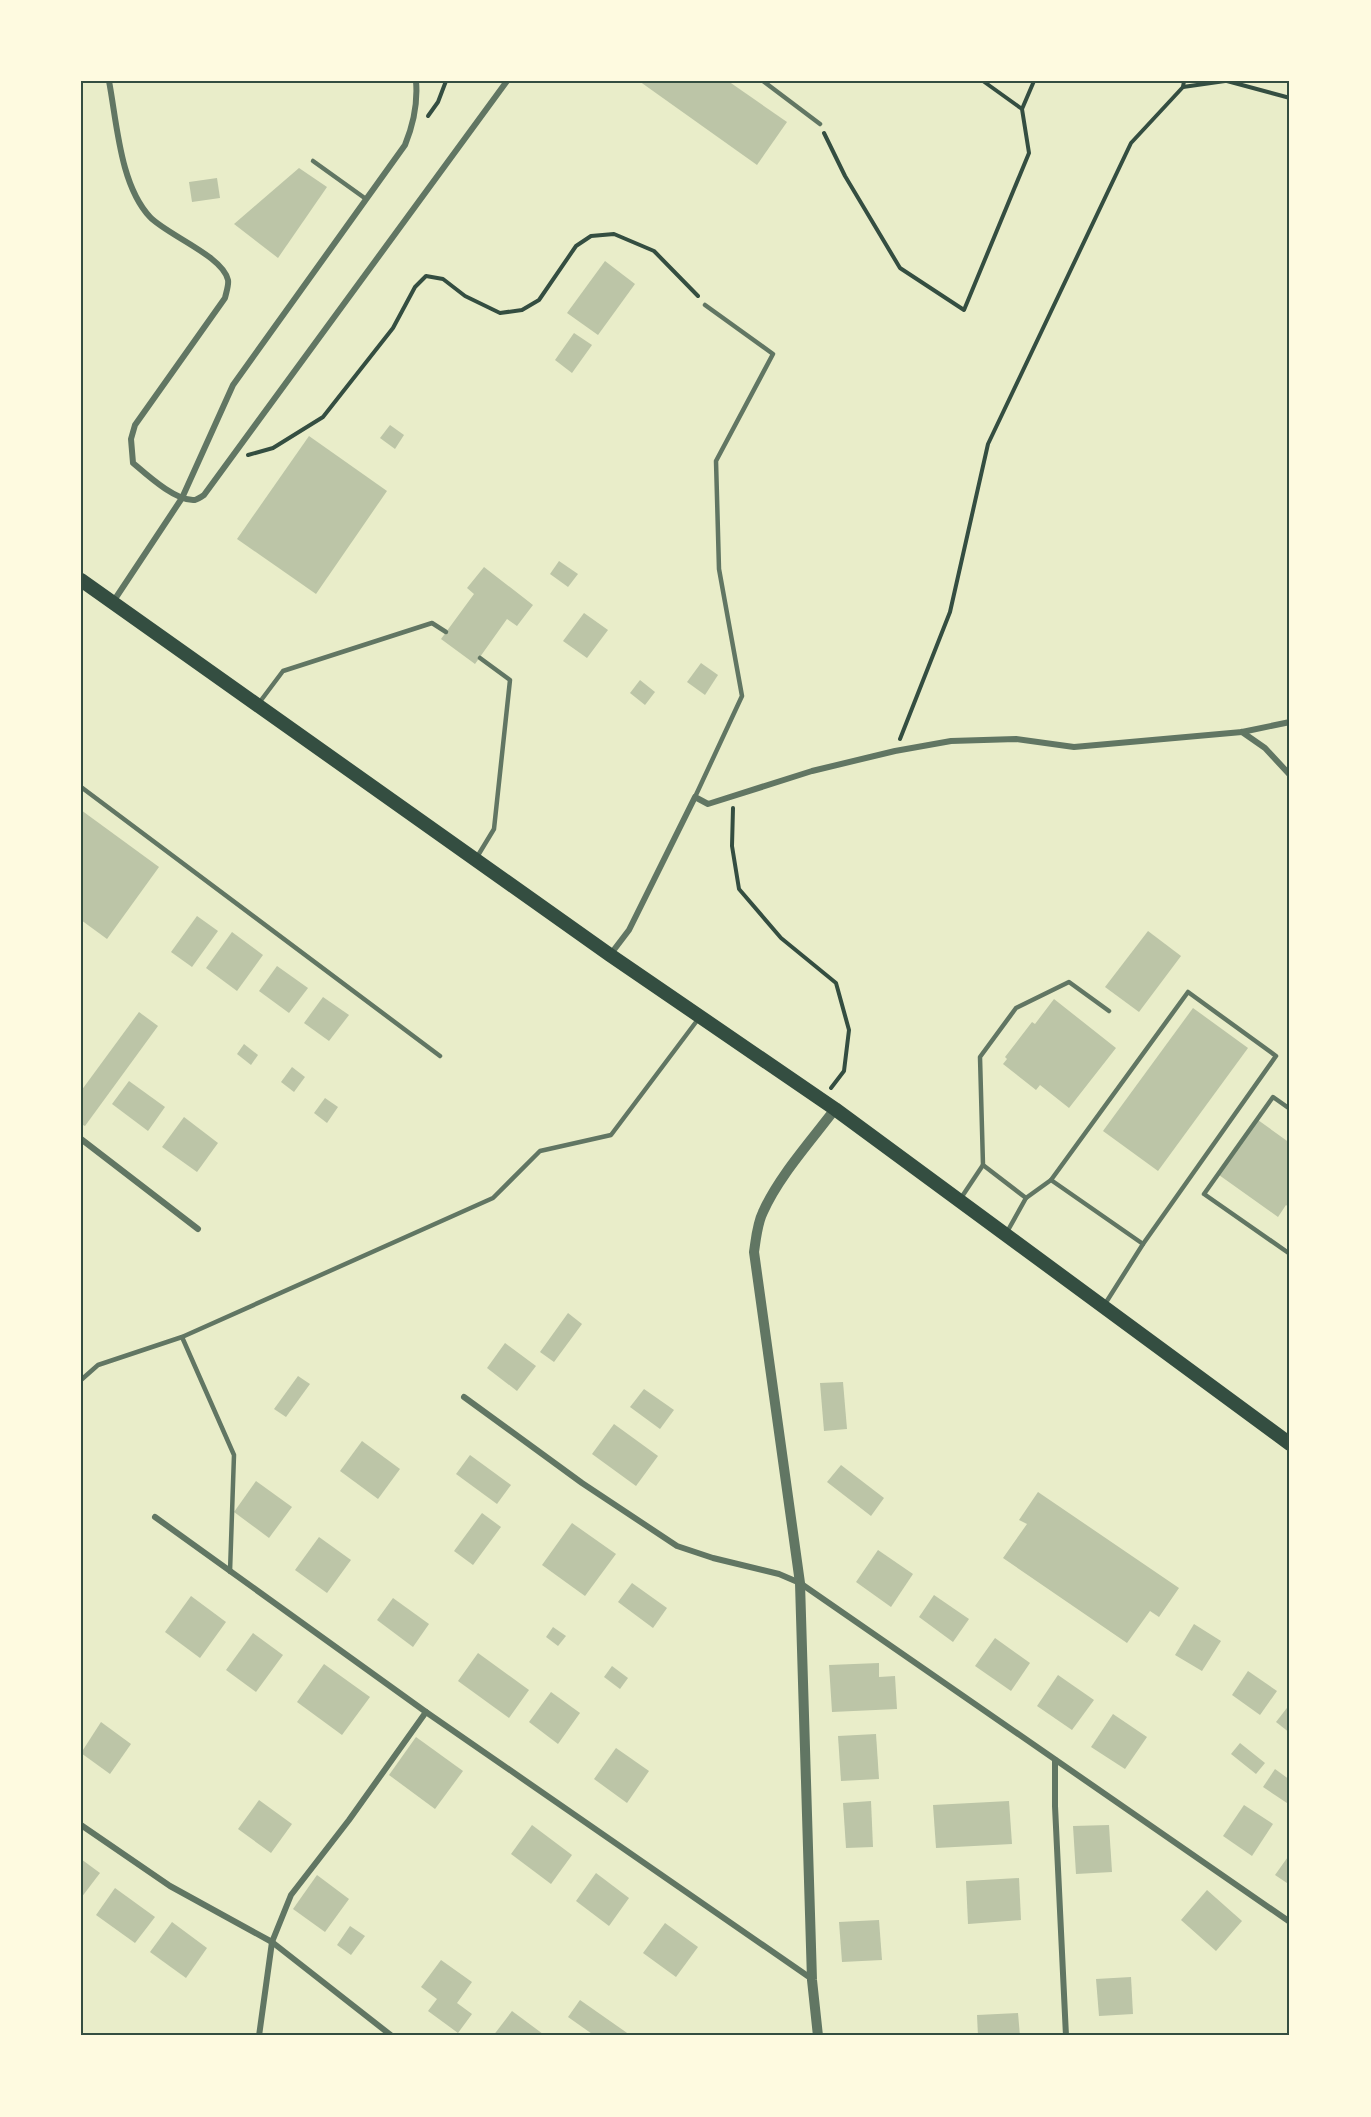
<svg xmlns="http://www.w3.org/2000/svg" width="1371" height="2117" font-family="Merriweather,serif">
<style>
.building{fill:#bcc5a7}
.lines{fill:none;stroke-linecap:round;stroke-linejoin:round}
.path{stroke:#344e41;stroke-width:4}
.service{stroke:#617663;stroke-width:4.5}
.minor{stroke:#617663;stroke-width:6}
.tertiary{stroke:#617663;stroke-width:10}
.primary{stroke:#344e41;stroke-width:14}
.neatline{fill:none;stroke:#344e41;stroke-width:2}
</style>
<rect width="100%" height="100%" fill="#e9edc9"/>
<!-- building -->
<g class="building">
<path d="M639,81H728L787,122L757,165Z"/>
<path d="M299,168L327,187L278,258L234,224Z"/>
<path d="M217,178L220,198L192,202L189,182Z"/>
<path d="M605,261L635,284L598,335L567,313Z"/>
<path d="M574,333L592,345L572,373L555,360Z"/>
<path d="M390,425L404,435L395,449L380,438Z"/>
<path d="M309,436L387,491L316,594L237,539Z"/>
<path d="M559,561L578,574L568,587L550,574Z"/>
<path d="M484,567L533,605L517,626L507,619L475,664L441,639L474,594L467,588Z"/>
<path d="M584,613L608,630L587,658L563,641Z"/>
<path d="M701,663L718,675L705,695L687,682Z"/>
<path d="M640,680L655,692L645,705L630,693Z"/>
<path d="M81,810L159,867L107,939L81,920Z"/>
<path d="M197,916L218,931L192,967L171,952Z"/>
<path d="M1148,931L1181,956L1139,1012L1105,987Z"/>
<path d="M232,932L263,955L237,991L206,968Z"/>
<path d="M277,966L308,988L289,1013L259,991Z"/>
<path d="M323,997L349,1015L329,1041L304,1023Z"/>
<path d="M1054,999L1116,1048L1069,1108L1040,1085L1036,1090L1003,1064L1007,1059L1005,1057L1032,1022L1035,1024Z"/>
<path d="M1193,1008L1248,1048L1158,1171L1103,1131Z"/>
<path d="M139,1012L158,1026L85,1126L81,1124V1091Z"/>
<path d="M244,1044L258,1055L251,1065L237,1054Z"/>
<path d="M292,1067L305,1077L294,1092L281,1082Z"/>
<path d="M129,1081L165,1107L148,1131L112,1104Z"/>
<path d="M325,1098L338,1107L327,1123L314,1113Z"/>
<path d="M184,1117L218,1143L197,1172L162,1147Z"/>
<path d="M1258,1120L1290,1143V1208L1286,1205L1278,1217L1219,1175Z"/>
<path d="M568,1313L582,1324L554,1362L540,1352Z"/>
<path d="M505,1343L536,1366L517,1391L487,1368Z"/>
<path d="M298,1376L310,1384L286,1417L274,1409Z"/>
<path d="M843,1382L847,1429L824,1431L820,1383Z"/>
<path d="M644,1389L674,1410L660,1429L630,1407Z"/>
<path d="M614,1424L658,1456L636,1486L592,1454Z"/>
<path d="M362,1441L400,1469L378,1499L340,1471Z"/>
<path d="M470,1455L511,1485L497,1504L456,1474Z"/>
<path d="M841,1465L884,1498L871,1516L827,1482Z"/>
<path d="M256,1481L292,1507L269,1538L234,1512Z"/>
<path d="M1038,1492L1179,1588L1159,1617L1150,1611L1127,1643L1003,1558L1027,1524L1019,1520Z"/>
<path d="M482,1513L501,1527L473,1565L454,1551Z"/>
<path d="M572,1523L616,1554L585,1596L542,1565Z"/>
<path d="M319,1537L351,1560L327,1593L295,1570Z"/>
<path d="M878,1550L913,1574L891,1607L856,1582Z"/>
<path d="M632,1583L667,1608L653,1628L618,1602Z"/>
<path d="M934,1595L969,1619L953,1642L919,1617Z"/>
<path d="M191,1596L226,1622L200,1658L165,1632Z"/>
<path d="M393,1598L429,1624L413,1647L377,1620Z"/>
<path d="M1194,1624L1221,1641L1202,1671L1175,1655Z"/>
<path d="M553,1627L566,1636L558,1646L546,1637Z"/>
<path d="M253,1633L283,1655L256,1692L226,1670Z"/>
<path d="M995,1638L1030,1663L1011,1691L975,1666Z"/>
<path d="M478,1653L529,1690L509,1718L458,1681Z"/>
<path d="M879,1663V1677L895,1676L897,1709L832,1712L829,1665Z"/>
<path d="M324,1664L370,1697L342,1735L297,1702Z"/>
<path d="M612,1666L628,1678L620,1689L604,1677Z"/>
<path d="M1248,1671L1277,1691L1260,1715L1232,1695Z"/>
<path d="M1058,1675L1094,1700L1072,1730L1037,1706Z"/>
<path d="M551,1692L580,1713L558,1744L529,1722Z"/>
<path d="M1290,1704V1733L1276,1722Z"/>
<path d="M1113,1714L1147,1737L1125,1769L1091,1747Z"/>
<path d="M101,1722L131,1744L110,1774L81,1753Z"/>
<path d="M876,1734L879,1779L841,1781L838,1736Z"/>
<path d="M416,1737L463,1771L435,1809L389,1775Z"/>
<path d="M1240,1743L1265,1763L1256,1774L1231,1754Z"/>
<path d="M616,1748L649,1771L627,1803L594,1779Z"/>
<path d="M1275,1769L1290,1780V1805L1263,1787Z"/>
<path d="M259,1800L292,1824L271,1853L238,1829Z"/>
<path d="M871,1801L873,1847L846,1848L843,1803Z"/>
<path d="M1009,1801L1012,1844L936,1848L933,1805Z"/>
<path d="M1244,1805L1273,1824L1252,1856L1223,1836Z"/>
<path d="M532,1825L572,1855L551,1884L511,1854Z"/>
<path d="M1109,1825L1112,1872L1076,1874L1073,1826Z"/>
<path d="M1290,1854V1885L1275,1875Z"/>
<path d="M81,1859L100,1873L81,1898Z"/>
<path d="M596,1873L629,1898L609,1926L576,1901Z"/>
<path d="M317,1875L349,1899L325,1932L293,1909Z"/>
<path d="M1019,1878L1021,1920L968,1924L966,1881Z"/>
<path d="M115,1888L155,1917L135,1943L96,1915Z"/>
<path d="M1207,1890L1242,1921L1216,1951L1181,1920Z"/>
<path d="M879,1920L882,1960L842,1962L839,1922Z"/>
<path d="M172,1922L207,1948L186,1978L150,1952Z"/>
<path d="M665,1923L698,1947L676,1977L643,1953Z"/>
<path d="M350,1926L365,1936L351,1955L337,1945Z"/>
<path d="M441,1960L472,1982L457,2003L472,2014L458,2033L428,2011L437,1999L421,1987Z"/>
<path d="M1131,1977L1133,2014L1099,2016L1096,1979Z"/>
<path d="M580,2000L630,2035L629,2036H595L568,2017Z"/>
<path d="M512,2011L543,2034L542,2036H493Z"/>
<path d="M1018,2013L1020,2036H978L977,2015Z"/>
</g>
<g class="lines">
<!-- path -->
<g class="path">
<path d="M1227,81L1290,98"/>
<path d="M1183,87L1225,81"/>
<path d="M1022,109L1034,81"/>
<path d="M428,116L438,102L446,81"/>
<path d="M824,133L845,176L900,268L964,310L1029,153L1022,109L983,81"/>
<path d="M248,455L273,448L323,417L393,328L415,287L426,276L443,279L465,296L500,313L522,310L539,300L576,246L591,236L614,234L654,251L698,296"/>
<path d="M900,739L950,612L988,444L1131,143L1183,87L1184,81"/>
<path d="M733,808L732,846L739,889L781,938L836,983L849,1030L844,1071L831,1088"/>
</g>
<!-- service -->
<g class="service">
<path d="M763,81L820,124"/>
<path d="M313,161L366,199"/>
<path d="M259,703L283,671L432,623L446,632"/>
<path d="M81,787L440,1056"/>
<path d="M695,797L742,696L719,569L716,461L773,354L705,305"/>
<path d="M477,857L494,829L510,680L480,658"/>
<path d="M1290,1109L1273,1097L1204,1194L1290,1254"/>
<path d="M1051,1180L1143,1244"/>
<path d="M961,1198L983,1165"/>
<path d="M1026,1198L983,1165L980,1057L1016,1008L1069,982L1109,1011"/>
<path d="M1007,1232L1026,1198L1051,1180L1188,992L1276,1056L1143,1244L1105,1304"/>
<path d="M182,1337L234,1455L230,1572"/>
<path d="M81,1380L98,1365L182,1337L493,1198L540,1151L611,1135L699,1018"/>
</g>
<!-- minor -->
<g class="minor">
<path d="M109,81C117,123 120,185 150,217C167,235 223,256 228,280C229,285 226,293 225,298L135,425L131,439L133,463C146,474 176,502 195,500C198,499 201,497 204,495L507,81"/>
<path d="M113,602L182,498L233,385L405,145C414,123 418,104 416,81"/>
<path d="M1242,732L1265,748L1290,775"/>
<path d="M610,955L629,930L695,797L708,804L812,771L895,751L951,741L1016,739L1074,747L1242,732L1290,722"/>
<path d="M81,1139L198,1229"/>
<path d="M464,1397L582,1483L677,1546L713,1558L779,1574L800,1583L1290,1922"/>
<path d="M155,1517L426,1712L812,1979"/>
<path d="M1055,1760V1806L1066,2036"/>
<path d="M81,1825L170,1886L272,1942L392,2036"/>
<path d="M259,2036L272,1942L291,1895L349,1820L426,1712"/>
</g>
<!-- tertiary -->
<path class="tertiary" d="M818,2036L812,1980L800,1583L754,1252C756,1239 757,1224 763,1212C779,1176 811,1141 835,1109"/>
<!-- primary -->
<path class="primary" d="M81,580L610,955L835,1109L1290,1444"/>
</g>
<!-- border -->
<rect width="1371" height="2117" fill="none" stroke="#fefae0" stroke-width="165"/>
<rect x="82" y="82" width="1206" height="1952" class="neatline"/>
</svg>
